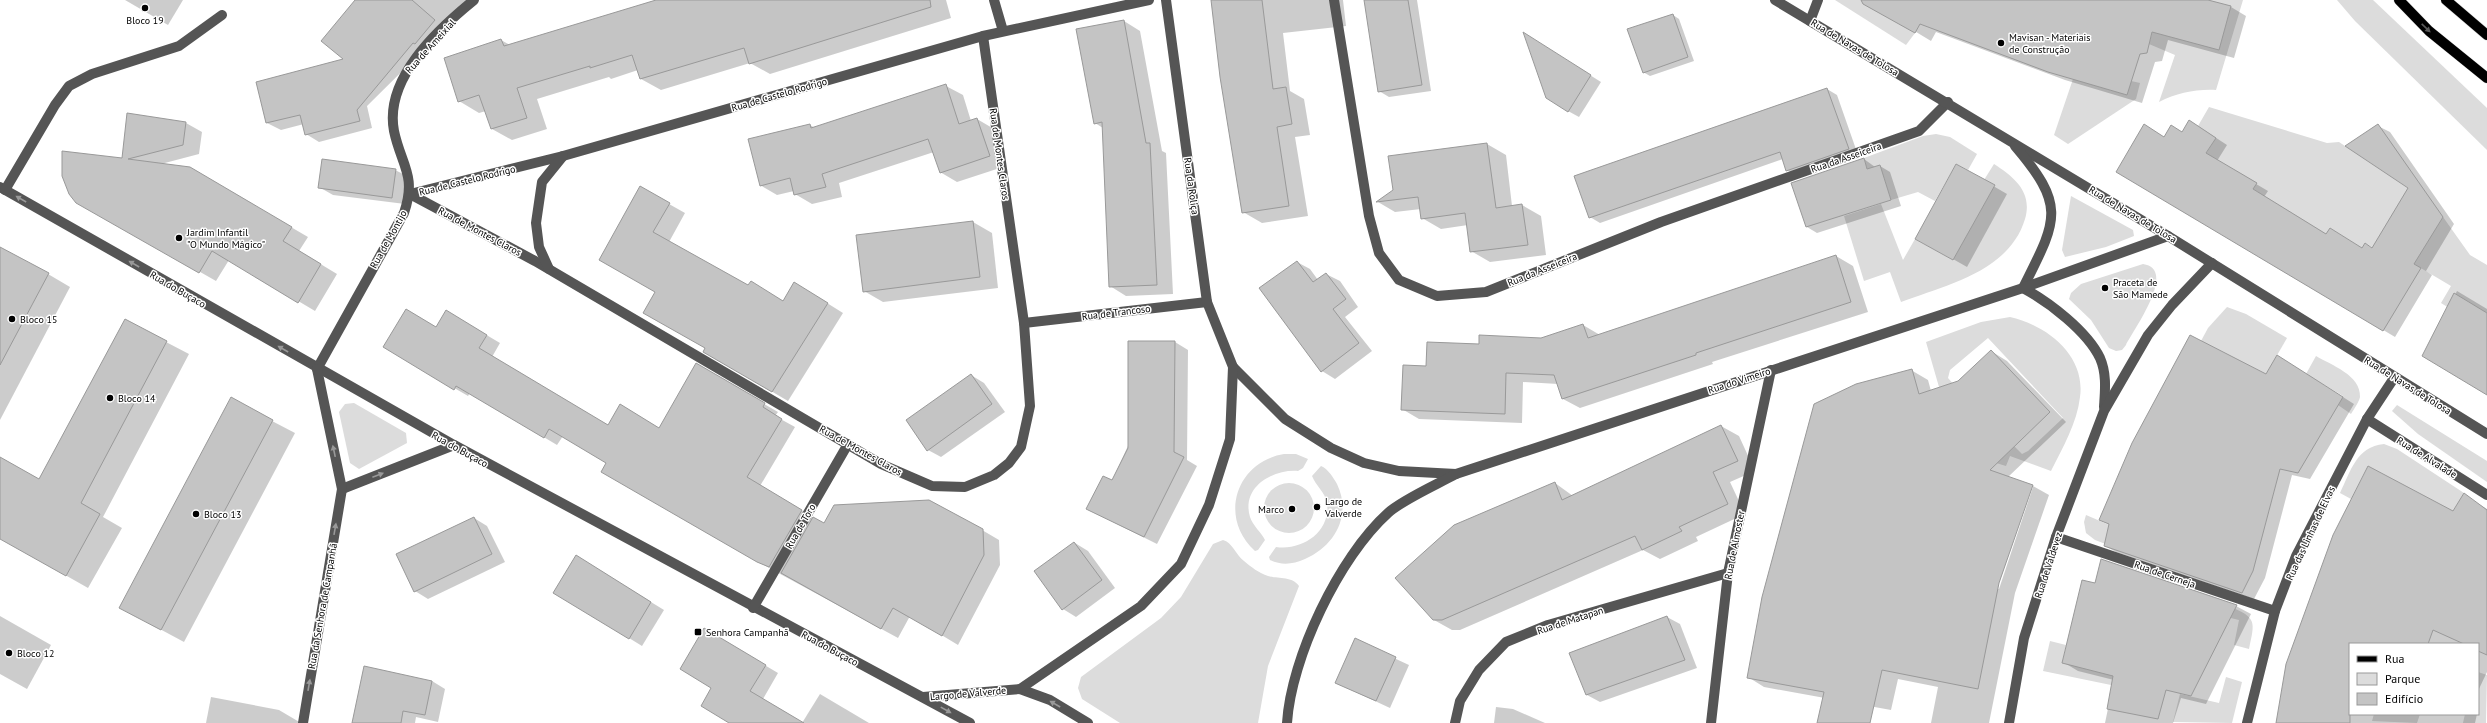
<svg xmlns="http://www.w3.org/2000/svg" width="2487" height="723" font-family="'PT Sans',sans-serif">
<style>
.green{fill:#dcdcdc}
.shadow{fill:#0003;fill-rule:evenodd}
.building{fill:#c4c4c4;stroke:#999}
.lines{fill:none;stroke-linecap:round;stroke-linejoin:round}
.major-casing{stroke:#dbdbdb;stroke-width:11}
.minor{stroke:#555;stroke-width:10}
.major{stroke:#000;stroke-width:10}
.oneway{fill:#595959}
.oneway2{fill:#999}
.poi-dot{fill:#000;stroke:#fff;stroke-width:1.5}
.labels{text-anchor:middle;stroke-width:3;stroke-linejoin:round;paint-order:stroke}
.poi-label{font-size:10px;fill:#000;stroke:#fff;text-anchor:start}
.street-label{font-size:10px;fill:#000;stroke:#fff}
</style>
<rect width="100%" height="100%" fill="#fff"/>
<!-- green -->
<g class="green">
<path d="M1835,0H1861L1915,33L1906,45Z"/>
<path d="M2162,0H2243L2216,90C2196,89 2177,93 2159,102L2175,55L2149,44Z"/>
<path d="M2337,0H2373L2487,108V150L2355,21Z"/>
<path d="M2073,79L2127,95L2131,81L2140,83L2136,99L2068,144L2054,135Z"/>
<path d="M2209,107L2327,143L2339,142L2408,188L2435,229L2443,217L2470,255L2487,265V313L2484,312L2476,325L2441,303L2451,286L2414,264L2410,270L2365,243L2362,248L2330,228L2326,235L2253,189L2256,183L2202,160L2216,138L2198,126Z"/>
<path d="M1936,134L1950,137L1977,154L1968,170L1956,164L1935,201L1918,192L1891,200L1880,165L1867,169L1864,158L1923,136Z"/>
<path d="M1994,164C2014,177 2033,192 2025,219C2009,272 1946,285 1901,302L1890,272L1864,281L1844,216L1881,204L1903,260L1915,239L1953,260L1995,185L1984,180Z"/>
<path d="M2071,196L2133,230L2134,236L2106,247L2065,257L2062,250Z"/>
<path d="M2143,264C2178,269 2134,329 2126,345L2122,350L2116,351L2109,348L2091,320L2069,299L2071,293L2081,284Z"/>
<path d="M2227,307L2246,314L2287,338L2261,383L2201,341L2208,328Z"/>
<path d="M2010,317C2046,325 2086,355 2080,397C2077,423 2063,447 2051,471L2010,456L2006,466L1983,459L1998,430L2022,454L2028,451L2063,418L1988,338L1950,370L1948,378L1982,416L1939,387L1926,342L1981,322Z"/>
<path d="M2316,356C2331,365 2361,375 2360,397C2359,402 2354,409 2351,414L2338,405L2343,396L2306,374Z"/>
<path d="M354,403L406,433L407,443L359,469L350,463L339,412L345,404Z"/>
<path d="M2397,405L2487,461V482L2418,434L2392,411Z"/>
<path d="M2384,444L2397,449L2464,493L2446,524L2368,467L2351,499L2340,493C2351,471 2356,447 2384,444Z"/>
<path d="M1284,454H1296L1308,459L1303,468L1298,471C1273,469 1241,487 1250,517C1253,526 1261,532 1265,540L1258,550L1255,551C1218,517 1236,462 1284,454Z"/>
<path d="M1321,466C1328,469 1333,477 1337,484C1352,515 1335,546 1305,559C1293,564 1283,566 1270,560L1269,557L1276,547C1302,551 1331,532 1327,503C1325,492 1316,486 1312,476Z"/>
<circle cx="1289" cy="508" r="25"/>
<path d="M2086,515L2140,538V557L2095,540L2086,533L2084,522Z"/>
<path d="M1223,540C1232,542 1236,555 1244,561C1251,567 1259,573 1268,576C1278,579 1292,576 1299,586L1268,666L1258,723H1120L1082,699L1078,688L1081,677L1161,618L1181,597L1213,544Z"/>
<path d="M2167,585L2111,685L2043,671L2050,641L2066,645L2062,663Z"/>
<path d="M2229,606C2257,618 2255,621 2249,649L2234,645L2239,620L2210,613Z"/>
<path d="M2478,672L2487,675L2486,723H2463L2465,714H2478Z"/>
<path d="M2226,677L2242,682L2232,723L2173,722L2180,694L2219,703Z"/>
<path d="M2374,714H2420L2417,723L2372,721Z"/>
</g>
<!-- shadow -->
<g class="shadow">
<path d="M125,0H183L168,25Z"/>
<path d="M357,0H474L367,106L372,128L319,142L306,134L304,124L281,130L267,123L257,83L345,60Z"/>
<path d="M660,0H946L951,18L770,74L750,63L661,90L641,79L638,70L611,79L609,77L537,99L547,129L512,140L492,129L486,111L479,113L459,101L501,40L510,45Z"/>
<path d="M1212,0H1343L1346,26L1283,33L1290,91L1304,99L1310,135L1295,137L1308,216L1262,223L1243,212Z"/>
<path d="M1365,0H1417L1431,91L1389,97L1379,91Z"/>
<path d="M1863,0H2204L2231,7L2246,16L2234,58L2168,40L2162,61L2155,62L2142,103L2065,80L1936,32L1931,41Z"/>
<path d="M1673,15L1679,19L1694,61L1650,76L1643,72Z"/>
<path d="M1124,21L1140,31L1162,151L1166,153L1173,294L1126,296L1110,286L1103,128L1095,123Z"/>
<path d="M1534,40L1601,82L1579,117L1568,111Z"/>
<path d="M946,86L963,95L971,121L977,119L994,129L1006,166L957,182L940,172L934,152L839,183L842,197L812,204L795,194L794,191L777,195L760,185L810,125L815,128Z"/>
<path d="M1827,89L1837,95L1858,155L1797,176L1787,170L1783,159L1600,223L1590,217Z"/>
<path d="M186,123L202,132L199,154L161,164L190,168L308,237L299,251L337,274L315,311L229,260L216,281L77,202L122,159Z"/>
<path d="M2378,126L2390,132L2454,224L2426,271L2432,275L2395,337L2117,171L2165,138L2201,128L2227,145L2217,161L2268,191L2264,197L2327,235L2362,249H2372L2410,188Z"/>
<path d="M1487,144L1506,155L1512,206L1522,205L1541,216L1546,255L1490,262L1471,251L1468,225L1441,229L1422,218L1421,209L1395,212L1378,202L1394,190Z"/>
<path d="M1864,159L1875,167L1880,166L1890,172L1901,206L1817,233L1807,227Z"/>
<path d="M1957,165L2007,194L1967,267L1916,238Z"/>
<path d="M395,170L409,177L405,204L333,195L319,187Z"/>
<path d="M669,204L685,213L669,242L749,286L784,301L811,293L843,313L788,401L704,352L706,348L656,292L600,260Z"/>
<path d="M973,222L992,233L998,288L883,302L864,291Z"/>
<path d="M1836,256L1853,266L1868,312L1712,362L1713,364L1580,408L1563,399L1558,384L1523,382L1522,423L1419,419L1402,409L1427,367L1480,345L1542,339L1583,325L1600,335Z"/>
<path d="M1297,262L1310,269L1318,280L1326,274L1340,281L1358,307L1345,317L1372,351L1335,379L1322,371Z"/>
<path d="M0,266L48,274L70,287L0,420Z"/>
<path d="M2457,291L2487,309V394L2424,356Z"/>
<path d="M446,311L500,343L492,357L608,426L659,429L697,365L778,412L775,416L795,427L760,486L824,524L982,530L999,540L1000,565L958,645L910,616L898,638L771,569L603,472L607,463L563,436L557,445L470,393L468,396L384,347L436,328Z"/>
<path d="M166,342L189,354L103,517L122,528L88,588L0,538V458L40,480Z"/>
<path d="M1175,342L1188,350L1187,460L1197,466L1157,544L1101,516L1112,481Z"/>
<path d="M1991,351L2007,361L2066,422L2008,477L2033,486L2049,495L2015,593L1989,723H1931L1938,687L1898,679L1891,710L1764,687L1748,677L1911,370L1928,380L1931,391L1958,382ZM2031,487H2033L1999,589L1997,588Z"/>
<path d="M2289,363L2354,404L2310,479L2292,475L2265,578L2254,599L2116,552L2105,546L2110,525L2100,520L2266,376Z"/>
<path d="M971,375L984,383L1005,412L941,457L928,450Z"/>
<path d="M272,421L295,433L184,642L143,620Z"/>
<path d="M1721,426L1739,436L1755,471L1730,482L1745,514L1696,537L1698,541L1660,559L1643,550L1460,630H1452L1434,620L1555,483L1573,496Z"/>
<path d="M2464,495L2487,509V672L2478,691V644H2350V714H2477L2475,723H2278L2454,512Z"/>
<path d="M474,518L487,526L505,562L428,599L415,591Z"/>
<path d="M1075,543L1088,551L1115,588L1076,617L1063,609Z"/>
<path d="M589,564L664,610L642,646L629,638Z"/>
<path d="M2096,584L2236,606L2251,614L2206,704L2181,698L2173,723H2105L2114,680L2078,671L2063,662Z"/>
<path d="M0,616L51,645L27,689L0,674Z"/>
<path d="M1667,617L1680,624L1697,668L1600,702L1587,695Z"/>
<path d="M718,637L778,673L763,699L785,723H731L713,688Z"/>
<path d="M1355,640L1409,665L1390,708L1336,683Z"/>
<path d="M432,681L445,689L438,722L416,717L415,723H353Z"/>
<path d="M820,694L869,723H802Z"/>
<path d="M211,697L279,710L301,723H206Z"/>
<path d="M1496,707L1513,709L1545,723H1494Z"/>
</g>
<!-- building -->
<g class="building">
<path d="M355,0H412L435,20L415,44L413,43L357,110L360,121L305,135L300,115L266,123L256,82L343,59L321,41Z"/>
<path d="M656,0H930L931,7L749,64L744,48L640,79L632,55L590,68V66L517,88L527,118L491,129L479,95L458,102L444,58L501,39L504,46Z"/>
<path d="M1211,0H1262L1273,89L1286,87L1292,124L1277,127L1289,206L1242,213L1220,77Z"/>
<path d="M1364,0H1408L1422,85L1378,92Z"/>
<path d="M1861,0H2208L2231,6L2219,50L2152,32L2147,53L2140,54L2127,95L2048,72L1920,24L1915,33L1863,4Z"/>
<path d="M1673,14L1688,57L1643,73L1627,29Z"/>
<path d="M1124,20L1146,143H1150L1157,285L1109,287L1102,122L1094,124L1076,29Z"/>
<path d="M1523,32L1591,75L1568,112L1546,98Z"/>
<path d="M946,84L959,124L977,118L990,156L940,173L928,139L822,174L826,187L794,195L790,178L760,186L748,139L810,124L811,128Z"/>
<path d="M1827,88L1849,149L1786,171L1780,152L1589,218L1574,176Z"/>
<path d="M127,113L186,122L183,145L128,159L190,167L292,227L283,241L321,264L298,303L212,251L199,273L76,203L69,194L62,176V151L122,158Z"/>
<path d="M2189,120L2216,138L2206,153L2257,183L2253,189L2326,234L2330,228L2362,248L2365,243L2372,248L2408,188L2345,146L2378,124L2443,217L2414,264L2421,268L2383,331L2116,172L2144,124L2164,137L2171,125L2182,132Z"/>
<path d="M1487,143L1496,208L1522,204L1528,245L1470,252L1465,213L1421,219L1418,197L1376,202L1393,190L1388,156Z"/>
<path d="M1864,158L1867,169L1880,165L1891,200L1806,227L1791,183Z"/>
<path d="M322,159L396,169L392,198L318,188Z"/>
<path d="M1956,164L1995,185L1953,260L1915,239Z"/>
<path d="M640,186L670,203L653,232L748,285L751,281L783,301L794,282L828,303L772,392L703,352L705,348L643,313L655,292L599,260Z"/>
<path d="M973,221L980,277L863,292L856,235Z"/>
<path d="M0,247L49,273L0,365Z"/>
<path d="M1836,255L1851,302L1696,353V355L1562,399L1554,375L1506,373L1505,414L1401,410L1403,365L1426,366L1427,342L1479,344V335L1541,338L1583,324L1588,338Z"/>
<path d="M1297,261L1313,282L1326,273L1346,299L1333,309L1359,343L1321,372L1259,288Z"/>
<path d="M2454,293L2487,313V395L2422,356Z"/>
<path d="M406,309L436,327L446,310L487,335L479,348L608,425L620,404L659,428L696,363L765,403L763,407L782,419L747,477L802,510L769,567L757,562L601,472L606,463L549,429L544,438L456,386L454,390L383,347Z"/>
<path d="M125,319L167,341L81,503L100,514L66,576L0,539V457L39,479Z"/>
<path d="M2190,335L2266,374L2277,355L2343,397L2298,473L2280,469L2253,571L2242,593L2104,546L2109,524L2099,520L2132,443Z"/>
<path d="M1128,341H1175L1174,452L1184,457L1144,537L1086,509L1103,476L1112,480L1128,448Z"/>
<path d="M1991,350L2050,412L1990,470L2033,485L1999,583L1978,689L1882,670L1870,723H1817L1824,692L1747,678L1762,597L1814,404L1856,384L1912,369L1919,394L1958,381Z"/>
<path d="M971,374L992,404L927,451L906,420Z"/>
<path d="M231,397L273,420L161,630L119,608Z"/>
<path d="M1721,425L1738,461L1713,472L1728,504L1679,527L1682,531L1642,550L1635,536L1442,620H1433L1395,578L1454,525L1555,482L1562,500Z"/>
<path d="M2368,466L2453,511L2464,493L2487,510V655L2478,651V644H2464L2433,630L2428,644H2350V723H2276L2286,664L2333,535Z"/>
<path d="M929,500L983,529L984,555L942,636L893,608L881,629L781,573L813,517L824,523L834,505Z"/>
<path d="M474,517L492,554L414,592L396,554Z"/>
<path d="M1074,542L1102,580L1062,610L1034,571Z"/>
<path d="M576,555L651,602L629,639L553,593Z"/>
<path d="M2101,559L2237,605L2191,696L2166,690L2158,719L2107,709L2113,676L2062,663L2082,580L2095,583Z"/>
<path d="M1667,616L1685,660L1586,695L1569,653Z"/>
<path d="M704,628L766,665L750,691L804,723H729L701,706L711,688L680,669Z"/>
<path d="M1355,638L1396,657L1376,701L1335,683Z"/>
<path d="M364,666L432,681L425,715L403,711L401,723H352Z"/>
</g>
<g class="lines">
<!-- major casing -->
<g class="major-casing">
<g id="major">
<path d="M2399,0L2429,31L2487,78"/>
<path d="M2446,0L2487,35"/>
</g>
</g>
<!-- minor -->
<g class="minor">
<path d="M994,0L1003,31"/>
<path d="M1334,0L1369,216L1379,253L1399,280L1437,296L1486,292L1661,222L1919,131L1948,102"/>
<path d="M1775,0L2168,236L2487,434"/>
<path d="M1810,21L1818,0"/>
<path d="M2015,146C2067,207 2057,220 2023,288"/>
<path d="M0,187L454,445L970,723"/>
<path d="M5,190L55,105L69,86L92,74L179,46L222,15"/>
<path d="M410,194L535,261L881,464L932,486L965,487L994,475L1009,463L1021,447L1030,406L1024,323L983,36"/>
<path d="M410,194L563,156L983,36L1149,0"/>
<path d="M549,269L539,247L536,223L542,182L563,156"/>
<path d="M2023,288C2049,302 2087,331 2100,358C2107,374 2105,391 2104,407"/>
<path d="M1024,323L1207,302"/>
<path d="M1233,367L1285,419L1331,448L1364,463L1399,471L1456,474"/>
<path d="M317,369L404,213C417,175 401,165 394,131C384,79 437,30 474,0"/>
<path d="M2367,419L2487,495"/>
<path d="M342,489L454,445"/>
<path d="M2056,537L2275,611"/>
<path d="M753,608L848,444"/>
<path d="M1020,689L1050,700L1088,723"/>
<path d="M923,697L1020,689L1141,606L1181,564L1209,505L1230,439L1233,367L1207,302L1166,0"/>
<path d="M303,723L342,489L317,369"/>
<path d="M1287,723C1291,658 1339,557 1388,513C1402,500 1438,484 1456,474L2023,288L2168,236"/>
<path d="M1455,723L1460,701L1479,670L1506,642L1548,625L1728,573"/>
<path d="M1711,723L1728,573L1771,370"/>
<path d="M2009,723L2024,638L2056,537L2104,411L2148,335L2172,305L2212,263"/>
<path d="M2247,723L2275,611L2296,556L2367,419L2394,378"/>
</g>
<!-- major -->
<use href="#major" class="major"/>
</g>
<!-- one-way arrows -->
<defs><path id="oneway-solid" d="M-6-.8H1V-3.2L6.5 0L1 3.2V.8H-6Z"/></defs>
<use class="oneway" href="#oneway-solid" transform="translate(2426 28) rotate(44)"/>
<g class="oneway2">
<use href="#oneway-solid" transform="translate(21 199) rotate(-150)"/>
<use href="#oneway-solid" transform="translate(134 264) rotate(-150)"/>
<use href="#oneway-solid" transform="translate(283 349) rotate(-150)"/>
<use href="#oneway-solid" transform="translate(334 451) rotate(-102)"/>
<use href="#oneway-solid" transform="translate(378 475) rotate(-21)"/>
<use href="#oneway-solid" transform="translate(335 529) rotate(-80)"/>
<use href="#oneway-solid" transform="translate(309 685) rotate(-80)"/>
<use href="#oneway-solid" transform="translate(1055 704) rotate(-150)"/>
<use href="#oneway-solid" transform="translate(946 710) rotate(29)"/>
</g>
<!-- markers -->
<g class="poi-dot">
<circle cx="145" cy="8" r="4"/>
<circle cx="2001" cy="43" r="4"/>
<circle cx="179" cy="238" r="4"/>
<circle cx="2105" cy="288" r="4"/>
<circle cx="12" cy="319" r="4"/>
<circle cx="110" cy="398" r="4"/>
<circle cx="1317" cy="507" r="4"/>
<circle cx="1292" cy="509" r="4"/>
<circle cx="196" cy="514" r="4"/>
<rect x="694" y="628" width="8" height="8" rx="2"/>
<circle cx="9" cy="653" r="4"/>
</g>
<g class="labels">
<!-- poi labels -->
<g class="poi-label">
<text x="145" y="24" text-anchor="middle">Bloco 19</text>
<text x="2009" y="41">Mavisan - Materiais<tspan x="2009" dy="12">de Construção</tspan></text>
<text x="187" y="236">Jardim Infantil<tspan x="187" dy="12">"O Mundo Mágico"</tspan></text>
<text x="2113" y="286">Praceta de<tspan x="2113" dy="12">São Mamede</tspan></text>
<text x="20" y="323">Bloco 15</text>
<text x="118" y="402">Bloco 14</text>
<text x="1325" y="505">Largo de<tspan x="1325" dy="12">Valverde</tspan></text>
<text x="1284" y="513" text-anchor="end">Marco</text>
<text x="204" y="518">Bloco 13</text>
<text x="706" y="636">Senhora Campanhã</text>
<text x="17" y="657">Bloco 12</text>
</g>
<!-- street labels -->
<g class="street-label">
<text transform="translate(430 46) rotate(-48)" y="4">Rua de Ameixial</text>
<text transform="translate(1855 47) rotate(31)" y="4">Rua de Navas de Tolosa</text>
<text transform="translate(779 94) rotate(-16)" y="4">Rua de Castelo Rodrigo</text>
<text transform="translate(1000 154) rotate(82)" y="4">Rua de Montes Claros</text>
<text transform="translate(1846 157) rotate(-19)" y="4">Rua da Asseiceira</text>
<text transform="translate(467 180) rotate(-14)" y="4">Rua de Castelo Rodrigo</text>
<text transform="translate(1192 186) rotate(82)" y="4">Rua da Roliça</text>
<text transform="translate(2133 214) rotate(31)" y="4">Rua de Navas de Tolosa</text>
<text transform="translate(480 231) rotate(28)" y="4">Rua de Montes Claros</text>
<text transform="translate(388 239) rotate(-61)" y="4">Rua de Montijo</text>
<text transform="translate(1542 269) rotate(-22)" y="4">Rua da Asseiceira</text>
<text transform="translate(178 289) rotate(30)" y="4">Rua do Buçaco</text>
<text transform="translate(1116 312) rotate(-7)" y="4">Rua de Trancoso</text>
<text transform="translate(1739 380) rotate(-18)" y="4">Rua do Vimeiro</text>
<text transform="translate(2408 385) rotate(32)" y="4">Rua de Navas de Tolosa</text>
<text transform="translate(460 449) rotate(29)" y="4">Rua do Buçaco</text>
<text transform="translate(861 450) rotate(29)" y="4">Rua de Montes Claros</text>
<text transform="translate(2427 457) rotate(32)" y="4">Rua de Alvalade</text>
<text transform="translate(800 526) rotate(-60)" y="4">Rua de Toro</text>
<text transform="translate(2310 533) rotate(-65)" y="4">Rua das Linhas de Elvas</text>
<text transform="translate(1734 545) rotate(-79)" y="4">Rua de Almoster</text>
<text transform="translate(2048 565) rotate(-72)" y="4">Rua de Valdevez</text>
<text transform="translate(2165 574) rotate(19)" y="4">Rua de Cerneja</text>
<text transform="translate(322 606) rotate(-80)" y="4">Rua da Senhora de Campanhã</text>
<text transform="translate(1570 620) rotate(-18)" y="4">Rua de Matapan</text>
<text transform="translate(830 648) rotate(28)" y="4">Rua do Buçaco</text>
<text transform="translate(968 693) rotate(-5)" y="4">Largo de Valverde</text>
</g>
</g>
<!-- legend -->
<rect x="2349" y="643" width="130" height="72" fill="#ffffff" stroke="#999999"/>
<rect x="2357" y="656" width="20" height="6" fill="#000000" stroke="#999999"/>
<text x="2385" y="663" font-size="12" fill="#000000">Rua</text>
<rect x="2357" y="673" width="20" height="12" fill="#dcdcdc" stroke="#999999"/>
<text x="2385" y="683" font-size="12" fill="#000000">Parque</text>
<rect x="2357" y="693" width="20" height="12" fill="#c4c4c4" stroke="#999999"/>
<text x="2385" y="703" font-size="12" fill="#000000">Edifício</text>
</svg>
